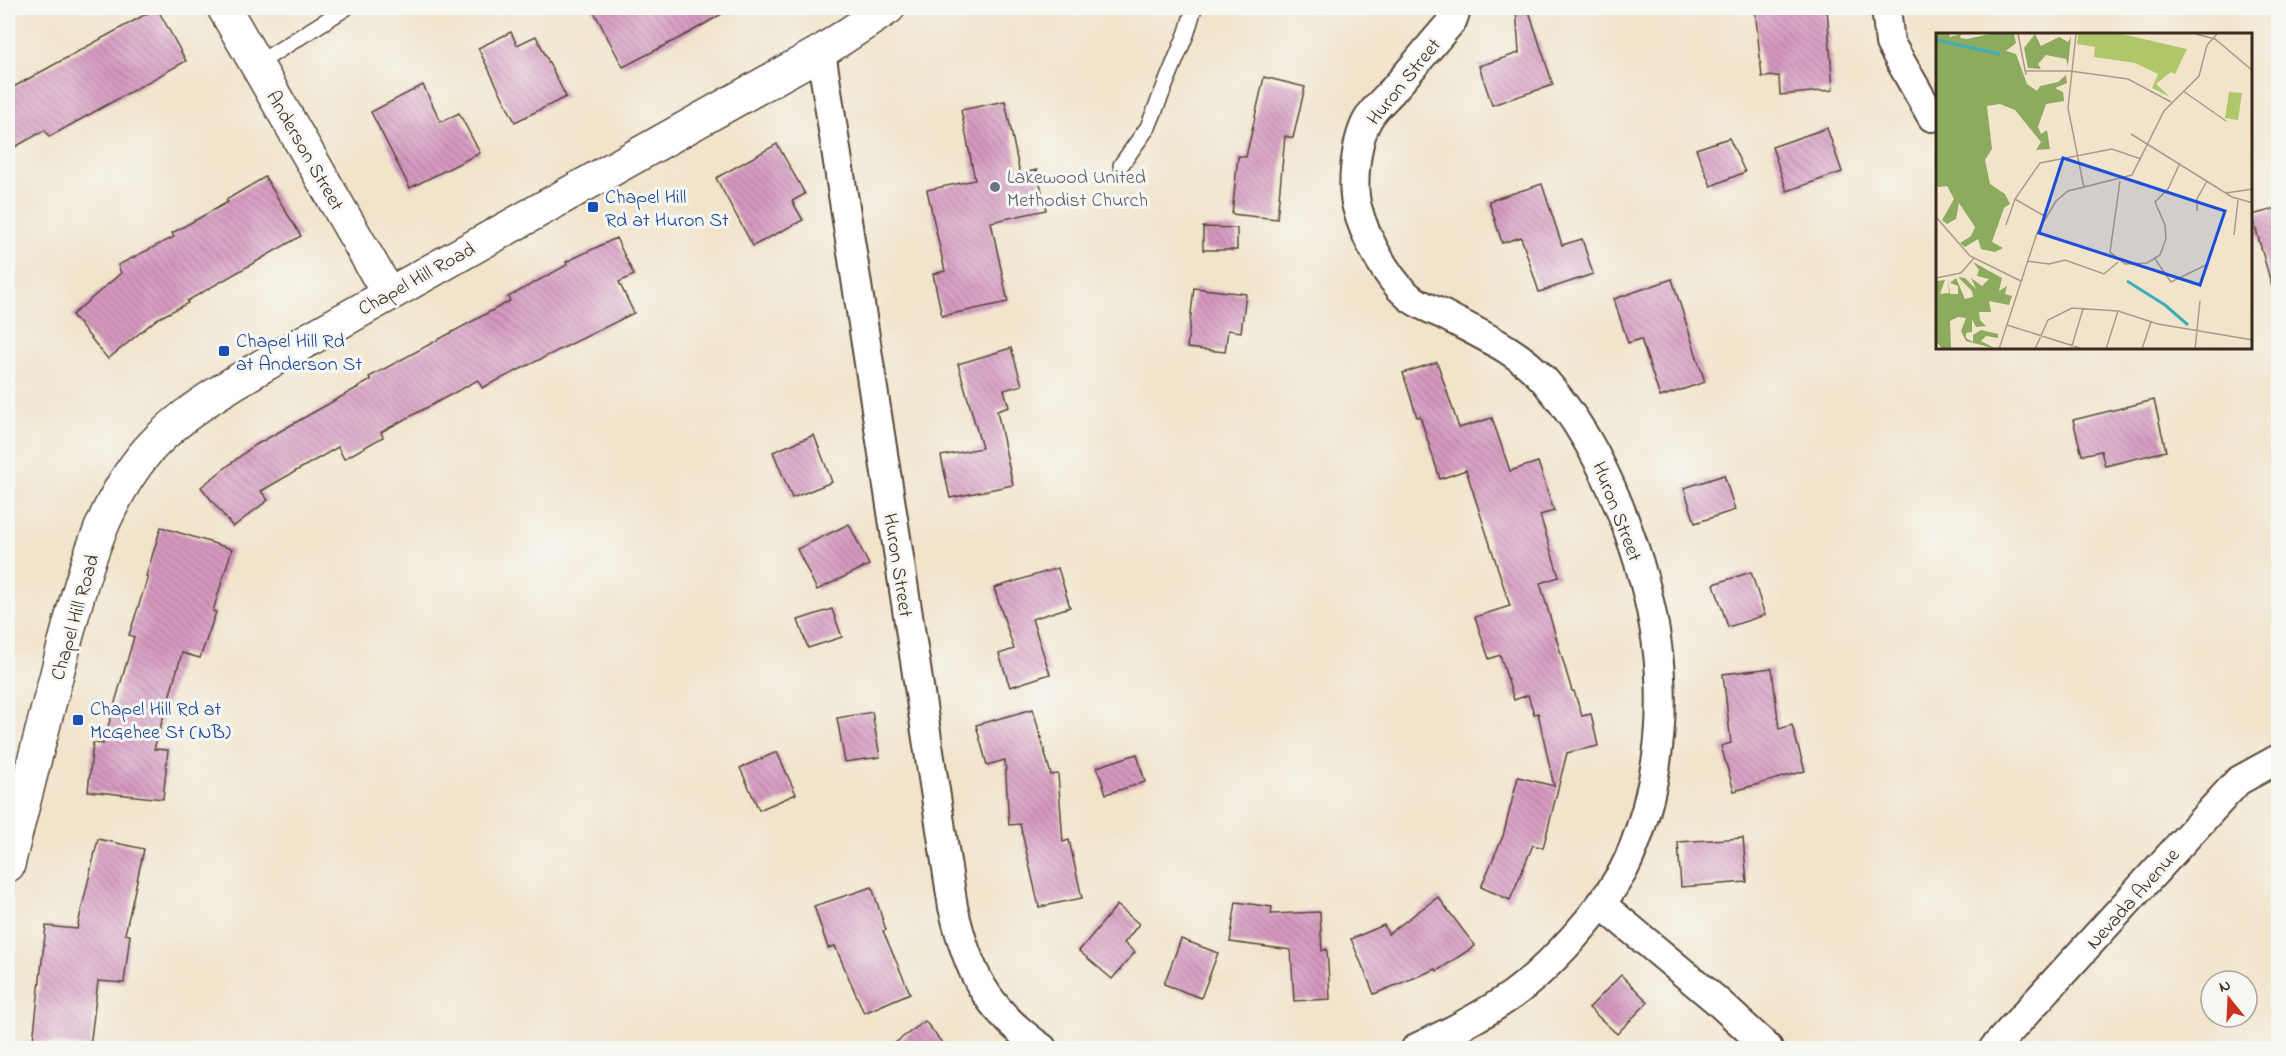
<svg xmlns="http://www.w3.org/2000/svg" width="2286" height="1056" font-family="'Indie Flower',sans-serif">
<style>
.building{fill:url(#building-back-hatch)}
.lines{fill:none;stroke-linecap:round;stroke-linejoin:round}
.service-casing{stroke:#564638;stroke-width:18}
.minor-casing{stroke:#564638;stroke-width:32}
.tertiary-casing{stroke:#564638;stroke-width:36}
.service{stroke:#fff;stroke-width:15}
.minor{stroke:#fff;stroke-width:28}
.tertiary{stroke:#fff;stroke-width:33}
.worship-dot{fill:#6b7280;stroke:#f6f6f2;stroke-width:2}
.transit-dot{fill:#1a4fb4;stroke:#f6f6f2;stroke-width:2}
.labels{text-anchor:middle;stroke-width:6;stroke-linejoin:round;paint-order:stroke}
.street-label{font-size:20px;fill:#3b2a1e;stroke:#f6f6f2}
.worship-label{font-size:20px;fill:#5b616d;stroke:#f6f6f2;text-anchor:start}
.transit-label{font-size:20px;fill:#164399;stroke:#f6f6f2;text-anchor:start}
.inset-river{fill:none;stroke:#3eaeb8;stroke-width:3}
.inset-road{fill:none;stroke:#a89a86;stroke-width:1.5}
.view{fill:#1d4ed8;fill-opacity:0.15;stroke:#1d4ed8;stroke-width:3}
.inset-edge{fill:none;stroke:#3b2a1e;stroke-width:3}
</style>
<defs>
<pattern id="building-back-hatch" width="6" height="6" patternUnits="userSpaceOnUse" patternTransform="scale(1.5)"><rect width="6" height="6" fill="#d599bf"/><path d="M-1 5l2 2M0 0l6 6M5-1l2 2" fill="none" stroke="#ae7d9b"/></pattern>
</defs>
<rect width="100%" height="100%" fill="#f6f6f2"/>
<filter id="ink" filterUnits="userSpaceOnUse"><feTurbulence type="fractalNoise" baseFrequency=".0167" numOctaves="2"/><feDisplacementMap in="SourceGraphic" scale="12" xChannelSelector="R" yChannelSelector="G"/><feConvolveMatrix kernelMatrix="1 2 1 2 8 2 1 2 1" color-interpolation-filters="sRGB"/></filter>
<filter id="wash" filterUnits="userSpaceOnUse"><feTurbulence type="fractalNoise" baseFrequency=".008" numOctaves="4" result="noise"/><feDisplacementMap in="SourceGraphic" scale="24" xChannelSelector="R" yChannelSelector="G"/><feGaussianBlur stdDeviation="1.35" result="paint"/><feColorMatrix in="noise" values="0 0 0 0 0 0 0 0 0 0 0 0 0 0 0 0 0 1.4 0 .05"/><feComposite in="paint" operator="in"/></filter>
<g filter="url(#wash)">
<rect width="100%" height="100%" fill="#f1e4cb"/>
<g id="blocks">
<!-- building -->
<g class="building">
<path d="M157,8L186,61L49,137L45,130L8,151V90Z"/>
<path d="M592,8H732L689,33L623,67Z"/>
<path d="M1516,8H1528L1553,85L1492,105L1479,66L1519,53Z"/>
<path d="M1755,8H1827L1833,90L1780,95L1779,76L1762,77Z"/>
<path d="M511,32L517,45L536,36L566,97L515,122L478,48Z"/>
<path d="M1264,77L1305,87L1293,138L1285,136L1277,219L1232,214L1238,156L1246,157Z"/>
<path d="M423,85L441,122L459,113L480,153L410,188L371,112Z"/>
<path d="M1005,101L1020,174L1037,170L1046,210L991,222L1008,302L942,316L933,274L945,271L927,190L975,180L961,110Z"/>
<path d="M1827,128L1842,172L1787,191L1772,147Z"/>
<path d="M1729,138L1745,172L1711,186L1696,149Z"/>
<path d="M777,144L805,194L792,201L803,220L753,246L716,178Z"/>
<path d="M265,177L301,236L187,301L188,303L157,319L108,359L72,315L121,273L118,265L174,237L172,233L228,202L226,200Z"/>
<path d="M1542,184L1562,245L1582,239L1593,274L1539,292L1521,237L1502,243L1489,201Z"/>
<path d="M2278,208V286L2272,287L2252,215Z"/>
<path d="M1203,227L1237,228V250H1203Z"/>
<path d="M616,238L634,275L619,282L634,313L482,388L478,380L381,432L383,437L344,459L338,447L261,491L268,500L233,527L201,487L252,447L371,380L369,377L510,301L508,297L567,265L566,262Z"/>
<path d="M1672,279L1705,382L1660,397L1641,339L1628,343L1614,299Z"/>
<path d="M1194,288L1246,294L1241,332L1228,330L1225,352L1187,348Z"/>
<path d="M1011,348L1022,385L1004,390L1009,407L997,411L1013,485L950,498L941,456L982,448L958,364Z"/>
<path d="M1437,362L1459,428L1492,418L1510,471L1538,462L1554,511L1540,515L1559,577L1540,583L1572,691H1574L1582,716L1591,714L1598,746L1567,753L1543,848L1533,845L1510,900L1481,887L1503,836L1518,777L1554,786L1538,713L1534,714L1528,695L1514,700L1500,655L1489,659L1475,617L1510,606L1466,470L1440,479L1420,416L1417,417L1403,373Z"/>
<path d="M2154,400L2166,451L2105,466L2101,451L2082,455L2073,420Z"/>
<path d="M814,435L832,482L792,498L773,452Z"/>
<path d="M1724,475L1735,510L1695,523L1684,488Z"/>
<path d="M849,524L869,565L817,590L797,549Z"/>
<path d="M161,527L232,549L213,611L216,612L200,658L182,653L154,749L168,750L163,799L88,791L93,743L103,744L134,637L129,635L148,577L146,576Z"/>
<path d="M1058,568L1070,607L1032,619L1050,674L1010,687L999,654L1014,649L994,588Z"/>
<path d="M1751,572L1765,615L1728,627L1714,584Z"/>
<path d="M832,609L842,637L808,648L798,620Z"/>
<path d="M1772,668L1779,729L1792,725L1805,771L1734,791L1721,746L1731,743L1723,674Z"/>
<path d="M1033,709L1051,775L1058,774L1063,842L1069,840L1082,898L1039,907L1020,824L1009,825L1005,760L987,765L976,725Z"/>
<path d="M872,712L880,757L845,762L837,718Z"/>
<path d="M777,752L796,794L759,810L740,768Z"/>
<path d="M1137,754L1145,782L1106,794L1097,767Z"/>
<path d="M1743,838L1747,882L1681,887L1678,842Z"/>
<path d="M98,839L144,849L125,934L130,935L124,983L98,981L90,1047L33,1041L46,926L77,929Z"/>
<path d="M872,887L886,930L883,931L910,993L864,1013L835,946L828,948L814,906Z"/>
<path d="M1438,897L1475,946L1437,971L1436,969L1374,994L1351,939L1384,925L1388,934Z"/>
<path d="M1236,902L1272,907L1271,914L1320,912L1322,951L1327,949L1330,999L1294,1001L1291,950L1230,942Z"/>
<path d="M1117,905L1139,924L1124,943L1135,952L1112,979L1079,951Z"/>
<path d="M1181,939L1218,953L1201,998L1164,984Z"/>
<path d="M1621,975L1648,1002L1617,1034L1589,1008Z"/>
<path d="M925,1021L946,1048H888Z"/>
</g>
</g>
</g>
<g filter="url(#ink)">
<use href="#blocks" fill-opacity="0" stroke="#564638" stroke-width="1.5"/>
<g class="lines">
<!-- service casing -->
<g class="service-casing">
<g id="service">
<path d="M257,64L346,8"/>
<path d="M1121,165L1148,127L1187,32L1194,8"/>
</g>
</g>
<!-- minor casing -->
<g class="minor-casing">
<g id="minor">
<path d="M1886,8L1890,43L1932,117"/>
<path d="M821,52L953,907C968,972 986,1009 1042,1048"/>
<path d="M1601,904L1716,1000L1768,1048"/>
<path d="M1416,1048C1449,1033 1482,1016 1512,995C1534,979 1554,959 1573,938C1591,918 1609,895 1623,871C1633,852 1640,831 1646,810C1669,726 1664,646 1639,563C1618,496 1591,434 1545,381C1518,350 1477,333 1442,314C1431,309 1417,304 1408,296C1386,277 1364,235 1357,207C1351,185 1356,139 1368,119C1374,108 1385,99 1393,90C1413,67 1432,44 1452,21L1457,8"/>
<path d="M1994,1048L2238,781L2278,759"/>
</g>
</g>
<!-- tertiary casing -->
<g class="tertiary-casing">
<g id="tertiary">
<path d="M224,8L388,293"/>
<path d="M8,865C22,806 38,747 53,689C74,609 93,513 148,450C185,409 234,383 281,355L821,52L888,8"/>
</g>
</g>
<!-- service -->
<use href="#service" class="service"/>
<!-- minor -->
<use href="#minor" class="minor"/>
<!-- tertiary -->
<use href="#tertiary" class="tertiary"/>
</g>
</g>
<!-- markers -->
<circle class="worship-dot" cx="995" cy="187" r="6"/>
<g class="transit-dot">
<rect x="587" y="201" width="12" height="12" rx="3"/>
<rect x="218" y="345" width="12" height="12" rx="3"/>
<rect x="72" y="714" width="12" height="12" rx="3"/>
</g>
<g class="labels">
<!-- street labels -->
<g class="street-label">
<text transform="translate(1403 81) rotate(-51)" y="7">Huron Street</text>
<text transform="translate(306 150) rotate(60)" y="7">Anderson Street</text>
<text transform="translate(416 278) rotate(-29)" y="7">Chapel Hill Road</text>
<text transform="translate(1618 511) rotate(69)" y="7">Huron Street</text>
<text transform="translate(899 565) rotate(81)" y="7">Huron Street</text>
<text transform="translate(74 617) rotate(-74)" y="7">Chapel Hill Road</text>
<text transform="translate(2132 898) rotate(-48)" y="7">Nevada Avenue</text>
</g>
<!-- worship labels -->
<g class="worship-label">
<text x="1007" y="183">Lakewood United<tspan x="1007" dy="23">Methodist Church</tspan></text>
</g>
<!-- transit labels -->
<g class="transit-label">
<text x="605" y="203">Chapel Hill<tspan x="605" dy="23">Rd at Huron St</tspan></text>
<text x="236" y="347">Chapel Hill Rd<tspan x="236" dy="23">at Anderson St</tspan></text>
<text x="90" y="715">Chapel Hill Rd at<tspan x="90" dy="23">McGehee St (NB)</tspan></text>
</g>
</g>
<!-- overview -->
<g transform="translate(1936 33)">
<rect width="316" height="316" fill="#f1e4cb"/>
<path d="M0,1H14L13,4L25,1L24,5L31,6L54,1H78L80,10L70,18L80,21L91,51L101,58L104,53L122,49L130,42L131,50L119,55L127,59L128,68L110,71L102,94L105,101L111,97L114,116L100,117L105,109L79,77L64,71L51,73L56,116L49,127L54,151L69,161L74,171L68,175L56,209L67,215L59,219L45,216L42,206L29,214L24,210L35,203L39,194L23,170L20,186L11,191L6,187L18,166L11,153L2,154L0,150ZM99,1L105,13L123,4L132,9L135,4L132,33L130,26L110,22L102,31L105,36L92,35L88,15ZM37,229L66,245L63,258L71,253L69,261L76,263L73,272L53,268L55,279H43L44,287L50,293L40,294L36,286V299L30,300V305L37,309V302L45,297L62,301V305L50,303L45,308L60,316L30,308L25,298L30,285L22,284L14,288L15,316H7L0,309V248L9,247L4,261L13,260L12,247L14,261H22V253L14,250L20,245L29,266L37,264L36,258L22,244L29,245L40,256L35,245L46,253L53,246L41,243L43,237Z" fill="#8cab5f"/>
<path d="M142,1H186L251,16L239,41L235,39L220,51L234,64L216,55L222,41L199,30L158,24L159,14L141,11ZM293,59L306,60L302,87L289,85Z" fill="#b0c66b"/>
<path class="inset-river" d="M0,7L64,21M191,248L229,272L252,292"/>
<path class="inset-road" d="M82,1L90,42M140,1L132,75L148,155M260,1L279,6L317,38M89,38H134L192,46L235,69M247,58L290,88M195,101L296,164L317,170M184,148L174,219L189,231L211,230L224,222L230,206L229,192L219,169L232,156L244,130M290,160L317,156M79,166L110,184M261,178V166L271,148M0,184L34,223L85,248M70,192L79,166L104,130L176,116L205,126M298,202L302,167M219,226L235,249L272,231M91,228L113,231L129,227L168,241L182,229M0,245L25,240L38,225M71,292L147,316M63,316L101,200L120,168L132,158L196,142L228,78L263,43L271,12L281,1M99,316L112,287L136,275L182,278L222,291L317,307M135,316L147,276M170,316L182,278M206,316L215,289M259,316L264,268"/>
<path class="view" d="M127,125L289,178L264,252L103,200Z"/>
<rect width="316" height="316" class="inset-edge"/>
</g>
<!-- margin -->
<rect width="2286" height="1056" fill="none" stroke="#f6f6f2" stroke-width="30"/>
<!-- north arrow -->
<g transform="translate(2229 999) rotate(342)"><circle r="28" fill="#f6f6f2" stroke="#aba49d" stroke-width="1.5"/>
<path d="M0-4.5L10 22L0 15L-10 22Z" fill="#c8321e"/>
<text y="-9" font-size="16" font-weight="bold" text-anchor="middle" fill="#3b2a1e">N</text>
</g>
</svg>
